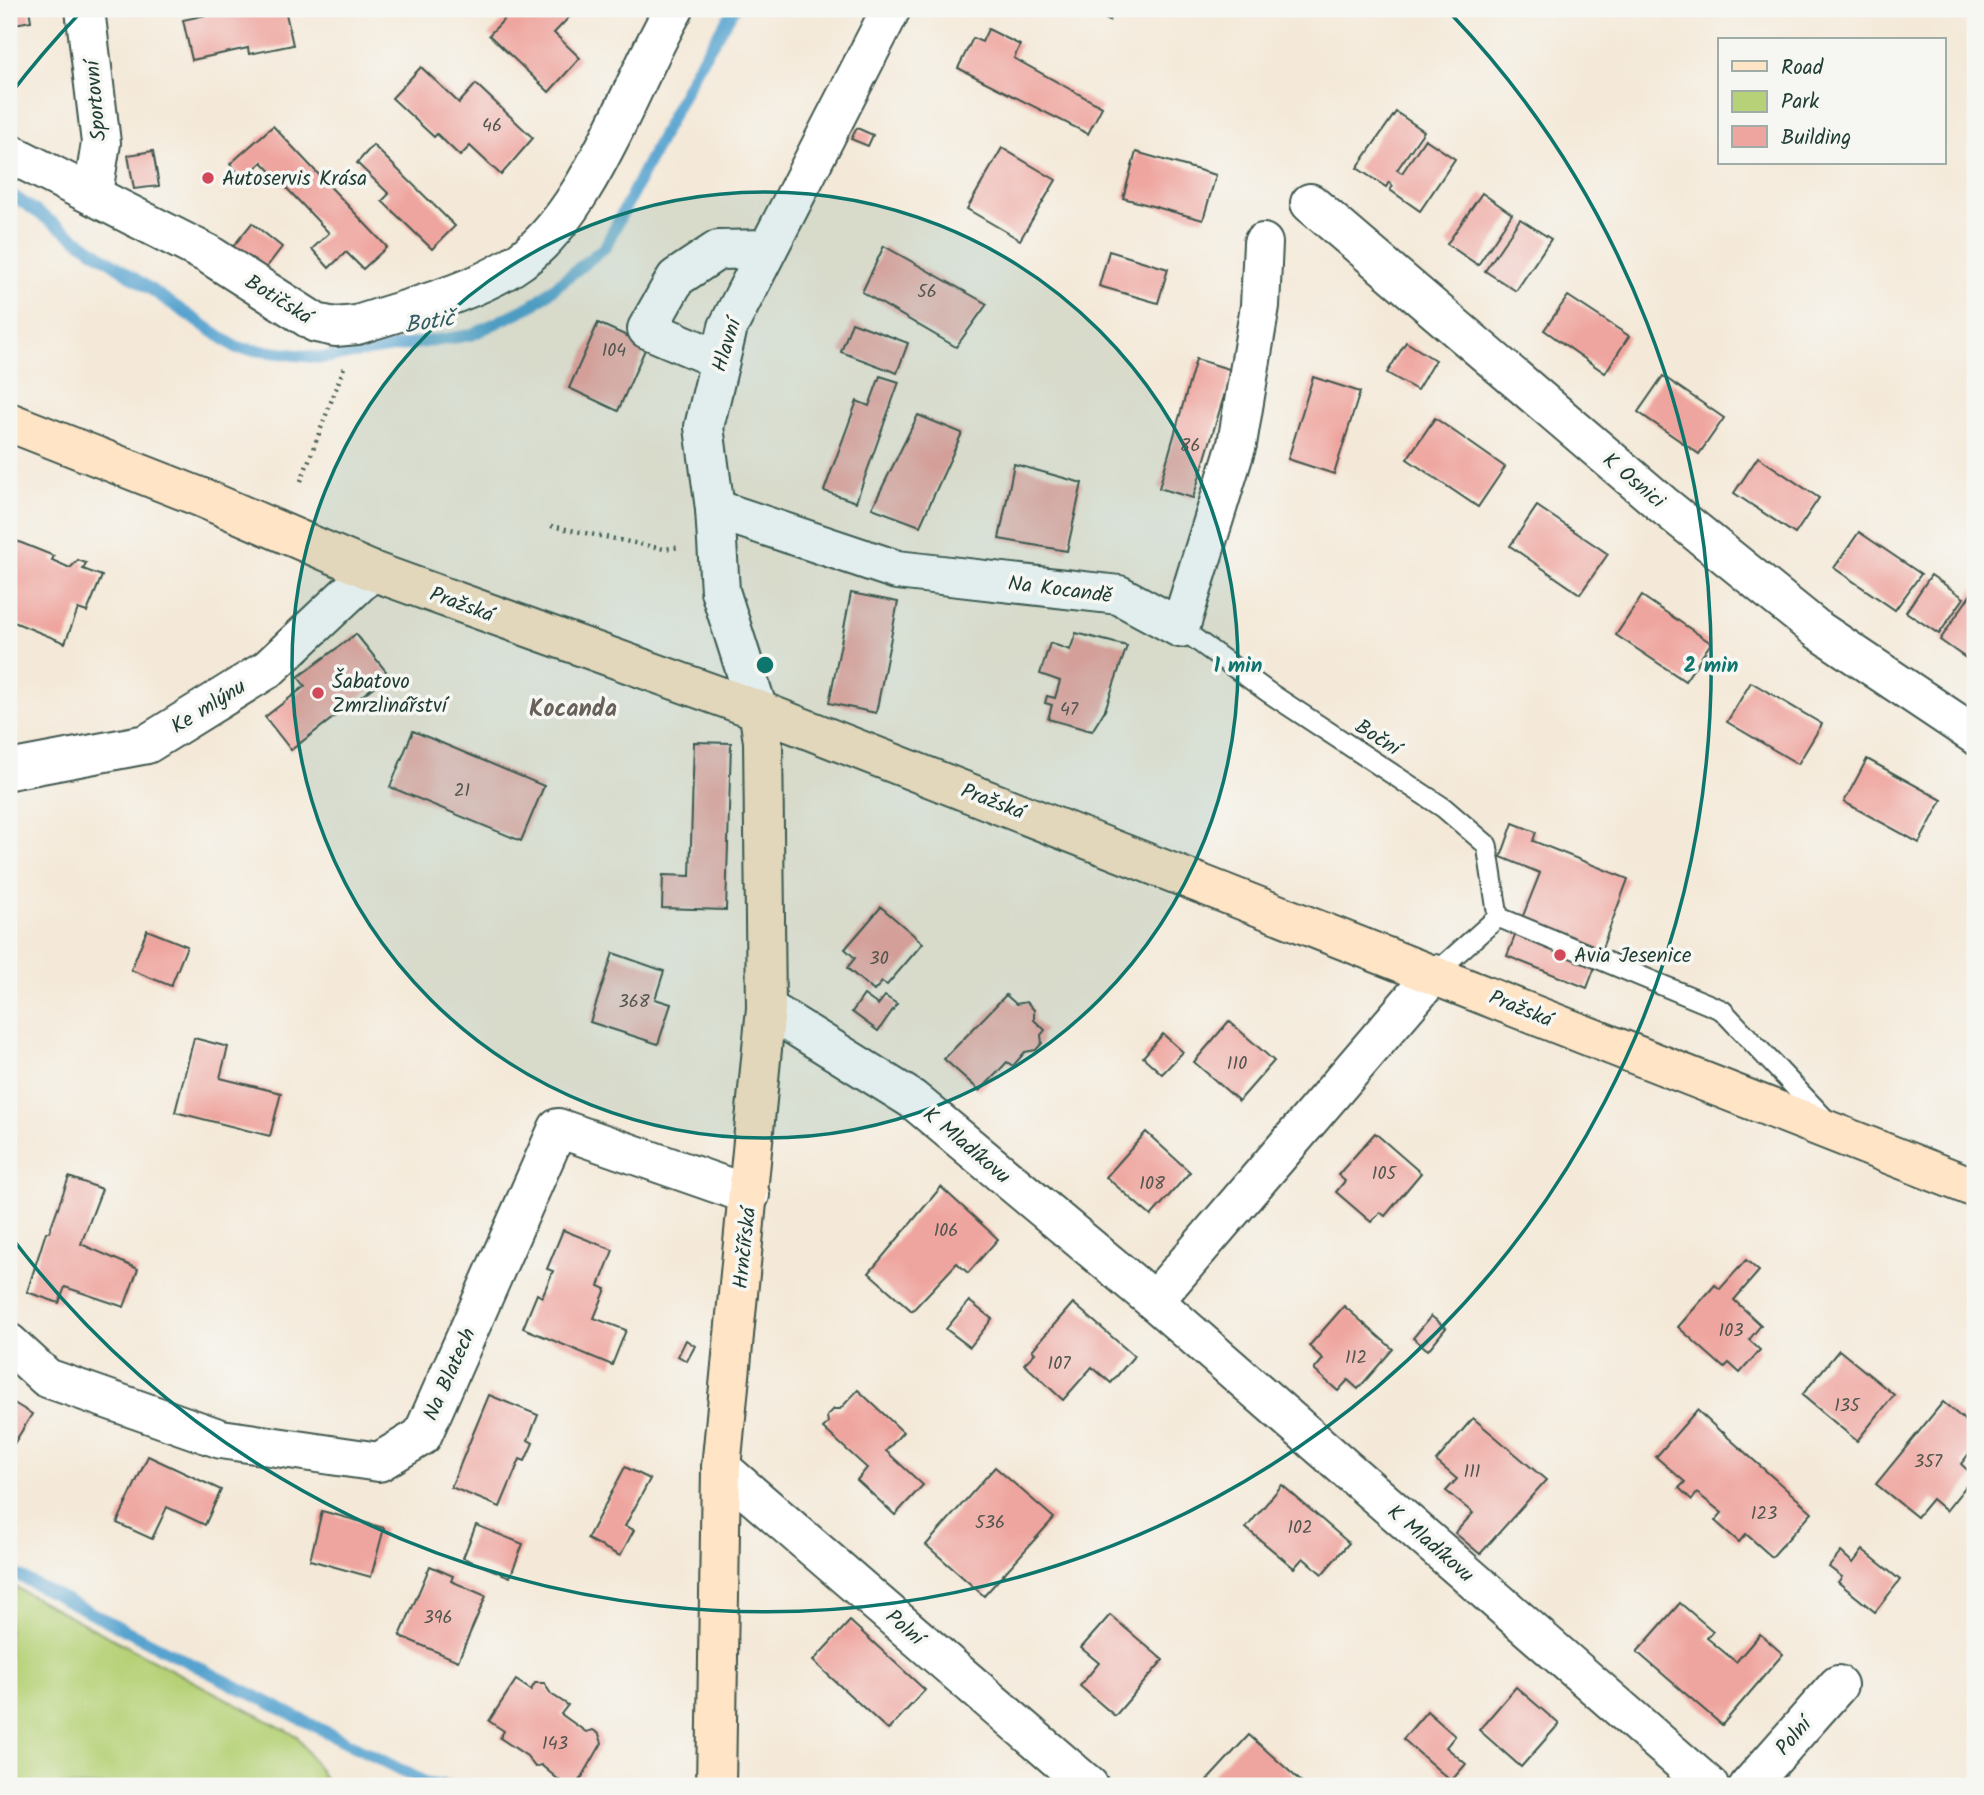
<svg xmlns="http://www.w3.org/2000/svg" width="1984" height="1795" font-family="Kalam,sans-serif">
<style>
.green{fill:#b6d177;stroke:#6a8756;stroke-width:2}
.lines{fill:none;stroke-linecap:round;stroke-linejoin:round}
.stream{stroke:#56a3cf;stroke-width:12}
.building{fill:#efa59f}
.lane-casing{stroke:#3f574d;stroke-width:23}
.street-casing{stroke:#3f574d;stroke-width:42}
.secondary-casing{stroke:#3f574d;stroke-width:42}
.path{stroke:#3f574d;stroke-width:4.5;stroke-dasharray:2 5;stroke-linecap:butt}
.lane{stroke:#fff;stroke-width:19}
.street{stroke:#fff;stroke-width:38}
.secondary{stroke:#ffe4c6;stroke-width:38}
.ring{fill:none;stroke:#0f766e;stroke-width:3.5}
.poi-dot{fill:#d1495b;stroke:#f6f6f2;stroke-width:2.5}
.labels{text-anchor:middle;stroke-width:7;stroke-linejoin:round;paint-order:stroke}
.number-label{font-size:18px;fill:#53574f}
.street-label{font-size:21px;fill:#1f3d34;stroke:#f6f6f2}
.poi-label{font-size:21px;fill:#1f3d34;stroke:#f6f6f2;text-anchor:start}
.water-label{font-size:23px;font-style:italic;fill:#305c62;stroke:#f6f6f2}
.quarter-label{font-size:24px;font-weight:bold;fill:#686159;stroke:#f6f6f2}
.centre{fill:#0f766e;stroke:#f6f6f2;stroke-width:3.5}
.ring-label{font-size:21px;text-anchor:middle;font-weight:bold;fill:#0f766e;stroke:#f6f6f2;stroke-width:7;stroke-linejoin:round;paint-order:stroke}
</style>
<rect width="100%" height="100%" fill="#f6f6f2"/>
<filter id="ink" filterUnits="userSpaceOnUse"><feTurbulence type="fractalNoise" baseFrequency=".0143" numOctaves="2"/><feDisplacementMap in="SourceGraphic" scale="14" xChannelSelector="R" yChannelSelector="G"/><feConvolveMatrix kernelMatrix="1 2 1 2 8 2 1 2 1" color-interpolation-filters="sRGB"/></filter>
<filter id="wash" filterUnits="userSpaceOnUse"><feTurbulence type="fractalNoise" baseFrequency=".00686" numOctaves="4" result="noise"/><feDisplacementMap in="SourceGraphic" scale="28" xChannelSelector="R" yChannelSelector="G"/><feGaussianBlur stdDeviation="1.57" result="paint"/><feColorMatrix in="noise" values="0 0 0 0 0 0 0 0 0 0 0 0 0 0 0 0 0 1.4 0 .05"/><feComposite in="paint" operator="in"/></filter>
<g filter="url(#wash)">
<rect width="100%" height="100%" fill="#f4e9d8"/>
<!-- green -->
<path class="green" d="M9,1584L297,1736L330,1786H9Z"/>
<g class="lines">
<!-- stream -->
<g class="stream">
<path d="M9,193L237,348L322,358L471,335L533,305L605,247L696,69L734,9"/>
<path d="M9,1571L427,1783L451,1786"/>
</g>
</g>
<g id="blocks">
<!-- building -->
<g class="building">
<path d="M9,9H29L31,21L9,25Z"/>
<path d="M234,9H285L293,45L249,54L248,48L192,60L183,20Z"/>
<path d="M514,9H577L554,33L580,58L549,92L489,35Z"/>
<path d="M1089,9H1117L1109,21Z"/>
<path d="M988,29L1020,45L1014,58L1102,107L1088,134L958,68L973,38L982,42Z"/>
<path d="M421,67L459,103L476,84L533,138L501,175L470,146L460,156L437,134L434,137L392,98Z"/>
<path d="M1396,112L1424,131L1397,170L1402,173L1425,139L1455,159L1420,211L1390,190L1393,186L1389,182L1386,187L1357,168Z"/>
<path d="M273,126L387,247L363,269L346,252L329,268L312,249L329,233L262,162L244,179L230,164Z"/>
<path d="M857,128L873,135L868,146L851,139Z"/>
<path d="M373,145L455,226L432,249L382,201L389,194L357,163Z"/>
<path d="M1002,148L1056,180L1020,240L967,209Z"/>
<path d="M153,151L159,186L134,189L128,155Z"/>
<path d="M1136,152L1216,175L1203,220L1123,198Z"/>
<path d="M1482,193L1512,214L1478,265L1447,244Z"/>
<path d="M1520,219L1551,239L1516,291L1485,271Z"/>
<path d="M252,223L282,247L262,273L231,249Z"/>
<path d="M884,246L987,304L956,347L862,292Z"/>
<path d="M1109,251L1168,269L1158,303L1099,286Z"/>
<path d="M1568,296L1629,336L1605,373L1544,330Z"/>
<path d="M852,322L908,343L897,373L841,352Z"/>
<path d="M598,323L647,345L618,411L569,388Z"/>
<path d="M1406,342L1435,360L1417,390L1387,373Z"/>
<path d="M1196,359L1232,370L1193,498L1159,488Z"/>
<path d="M880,376L899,382L856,502L824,491L857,401L869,406Z"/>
<path d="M1663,376L1724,418L1699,454L1638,412Z"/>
<path d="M1313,377L1360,392L1334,474L1288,459Z"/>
<path d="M918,415L962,433L920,526L872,508Z"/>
<path d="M1435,418L1505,467L1478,507L1407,459Z"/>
<path d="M1758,457L1819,498L1795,534L1734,493Z"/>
<path d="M1014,464L1082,483L1067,551L999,539Z"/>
<path d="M1537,506L1608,554L1580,594L1510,546Z"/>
<path d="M1859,532L1921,574L1895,610L1834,568Z"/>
<path d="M9,538L54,556L52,560L70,568L78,560L86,563L83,569L102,576L87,612L78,609L65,643L9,620Z"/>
<path d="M1931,575L1964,598L1939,634L1906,612Z"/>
<path d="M1975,588V657L1970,661L1940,640Z"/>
<path d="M851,593L898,602L876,713L829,703Z"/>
<path d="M1642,596L1711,643L1685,681L1616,635Z"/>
<path d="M1076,633L1127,646L1105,710L1092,731L1048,719L1052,705L1045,703L1047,696L1055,698L1060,681L1040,674L1050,643L1070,650Z"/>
<path d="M356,634L389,675L291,750L265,717L305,686L298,677Z"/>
<path d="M1751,682L1822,724L1798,764L1727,722Z"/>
<path d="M413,731L544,786L521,841L390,787Z"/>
<path d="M694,742L731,743L726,910L662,908L663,875L690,876Z"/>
<path d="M1867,759L1942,800L1919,843L1844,802Z"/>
<path d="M1513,823L1536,832L1533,841L1628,879L1587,988L1507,956L1540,873L1501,857Z"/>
<path d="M881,907L923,943L887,985L882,982L874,991L847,968L855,958L845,949Z"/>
<path d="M147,930L187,946L171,986L131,970Z"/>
<path d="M613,953L664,971L655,999L671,1004L658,1044L590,1022Z"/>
<path d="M864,995L878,1005L885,996L897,1004L878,1031L852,1012Z"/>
<path d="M1006,995L1016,1004L1027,1002L1034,1010V1020L1045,1030L1041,1035L1042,1043L1036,1050L1025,1052L1013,1066L1007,1062L980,1091L944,1059Z"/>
<path d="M1229,1021L1274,1061L1239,1101L1194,1062Z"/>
<path d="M1163,1034L1183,1052L1162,1074L1143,1057Z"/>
<path d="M194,1038L228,1047L220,1078L281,1093L270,1136L175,1112Z"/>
<path d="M1146,1132L1190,1172L1151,1216L1106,1177Z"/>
<path d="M1375,1133L1421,1173L1385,1216L1380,1212L1371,1222L1336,1192L1345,1181L1338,1175Z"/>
<path d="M69,1177L102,1189L81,1244L138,1269L124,1307L65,1287L59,1303L27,1292L46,1232H49Z"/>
<path d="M941,1187L998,1239L968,1273L957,1263L912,1311L869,1273Z"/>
<path d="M563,1230L613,1250L599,1286L606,1289L594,1318L626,1330L612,1365L523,1328L537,1294L542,1297L553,1271L547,1269Z"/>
<path d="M1746,1260L1759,1271L1734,1300L1761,1325L1749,1340L1760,1350L1740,1373L1729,1363L1724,1368L1678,1327L1715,1285L1720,1289Z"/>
<path d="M969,1301L992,1319L970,1347L946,1329Z"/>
<path d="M1073,1303L1134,1356L1111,1383L1092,1367L1063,1400L1024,1364L1035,1353L1032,1350Z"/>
<path d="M1344,1306L1393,1349L1358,1389L1348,1380L1338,1391L1314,1370L1323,1359L1309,1346Z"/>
<path d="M1431,1316L1446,1328L1428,1350L1413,1338Z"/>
<path d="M686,1340L695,1346L687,1361L678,1356Z"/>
<path d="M1839,1350L1894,1395L1857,1441L1802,1395Z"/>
<path d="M858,1390L903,1432L886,1451L923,1485L895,1515L857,1480L867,1468L823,1428L828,1423L827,1416L834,1409H840Z"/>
<path d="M489,1395L538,1415L528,1440L533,1443L525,1461L520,1459L500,1507L451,1487Z"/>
<path d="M9,1400L32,1414L12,1447L9,1445Z"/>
<path d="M1943,1402L1975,1429V1446L1961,1464L1974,1476L1946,1511L1932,1499L1917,1517L1876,1484Z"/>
<path d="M1697,1410L1721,1432H1725L1723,1433L1812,1512L1772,1557L1746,1534L1739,1542L1715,1521L1722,1513L1697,1493L1692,1500L1679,1488L1685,1482L1656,1457Z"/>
<path d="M1473,1418L1546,1480L1480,1554L1455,1533L1473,1513L1446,1491L1457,1479L1436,1461Z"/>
<path d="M148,1456L221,1490L205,1525L167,1507L152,1539L117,1523Z"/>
<path d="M625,1467L650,1479L625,1526L634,1530L620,1556L587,1539Z"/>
<path d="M995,1467L1054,1518L984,1596L926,1545Z"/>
<path d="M1282,1485L1349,1543L1322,1574L1303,1558L1294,1568L1246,1528Z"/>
<path d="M322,1511L384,1528L371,1577L310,1560Z"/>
<path d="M476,1525L523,1544L510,1577L463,1558Z"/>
<path d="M1863,1550L1900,1580L1875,1612L1838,1582L1842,1577L1829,1567L1841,1552L1853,1563Z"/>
<path d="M430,1566L453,1576L451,1581L486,1596L458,1661L400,1636Z"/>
<path d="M1680,1603L1713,1631L1707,1638L1736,1662L1760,1634L1783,1654L1722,1725L1637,1652Z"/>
<path d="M1110,1615L1163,1660L1115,1716L1080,1686L1099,1663L1081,1648Z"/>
<path d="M850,1621L925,1690L888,1730L813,1661Z"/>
<path d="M516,1680L531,1690L535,1683H544L551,1694L568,1705L561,1714L586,1732L593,1730L599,1734L602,1743L577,1786H566L541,1765L535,1767L527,1756L500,1738L504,1731L489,1721Z"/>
<path d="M1516,1687L1559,1724L1521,1767L1479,1730Z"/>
<path d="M1427,1711L1455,1736L1446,1747L1466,1764L1451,1781L1403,1739Z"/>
<path d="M1249,1735L1306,1786H1202Z"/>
</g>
</g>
</g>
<g filter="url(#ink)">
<use href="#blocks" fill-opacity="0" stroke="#3f574d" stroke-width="2"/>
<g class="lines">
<!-- lane casing -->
<g class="lane-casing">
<g id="lane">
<path d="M1180,628L1268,692L1444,808L1487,845L1498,917"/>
<path d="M1434,974L1498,917L1722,1010L1826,1120"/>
</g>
</g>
<!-- street casing -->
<g class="street-casing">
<g id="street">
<path d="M85,9L101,143L93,193"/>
<path d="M9,153L208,254L316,323L335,327L357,325C408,308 466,295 511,267C587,221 629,85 674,9"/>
<path d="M1310,203L1662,504L1818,630L1975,735"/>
<path d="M720,360L647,329L676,278L718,250L767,249"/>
<path d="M715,509L897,570L1119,595L1180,628L1237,444L1260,306L1263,243"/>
<path d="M758,710L720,591L715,509L704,427L728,327L891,9"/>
<path d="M9,770L147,744L268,669L372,571"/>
<path d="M766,1008L912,1099L1154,1301L1709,1786"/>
<path d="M1154,1301L1434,974"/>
<path d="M9,1343L47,1378L221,1439L379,1462L422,1436L558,1128L750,1195"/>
<path d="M721,1468L1089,1786"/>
<path d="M1749,1786L1838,1685"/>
</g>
</g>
<!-- secondary casing -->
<g class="secondary-casing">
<g id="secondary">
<path d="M9,422L200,497L372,571L758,710L1975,1188"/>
<path d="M716,1786L721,1468L766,1008L763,741L758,710"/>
</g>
</g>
<!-- path -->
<g class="path">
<path d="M301,481L345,365"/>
<path d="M551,526L664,549L680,547"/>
</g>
<!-- lane -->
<use href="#lane" class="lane"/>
<!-- street -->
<use href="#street" class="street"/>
<!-- secondary -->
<use href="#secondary" class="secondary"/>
</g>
</g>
<!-- distance rings -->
<circle cx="765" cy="665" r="473" fill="#0f766e" fill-opacity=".12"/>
<g class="ring">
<circle cx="765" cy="665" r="473"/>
<path d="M9 96A946 946 0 0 1 79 14M1451 14A946 946 0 1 1 9 1234"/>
</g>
<!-- markers -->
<g class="poi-dot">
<circle cx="208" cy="178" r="7"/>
<circle cx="318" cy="693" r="7"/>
<circle cx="1560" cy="955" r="7"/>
</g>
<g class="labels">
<!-- number labels -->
<g class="number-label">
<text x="492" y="131">46</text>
<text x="927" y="297">56</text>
<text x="614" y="356">104</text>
<text x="1190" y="451">86</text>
<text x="1069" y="715">47</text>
<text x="462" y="796">21</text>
<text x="879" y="964">30</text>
<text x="634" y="1007">368</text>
<text x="1237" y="1069">110</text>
<text x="1384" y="1179">105</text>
<text x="1152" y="1189">108</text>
<text x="946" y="1236">106</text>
<text x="1731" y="1336">103</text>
<text x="1356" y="1363">112</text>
<text x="1059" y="1369">107</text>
<text x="1847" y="1411">135</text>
<text x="1928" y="1467">357</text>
<text x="1472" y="1477">111</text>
<text x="1764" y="1519">123</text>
<text x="990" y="1528">536</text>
<text x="1300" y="1533">102</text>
<text x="438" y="1623">396</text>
<text x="555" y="1749">143</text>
</g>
<!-- street labels -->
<g class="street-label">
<text transform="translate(95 101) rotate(-95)" y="7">Sportovní</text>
<text transform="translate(279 299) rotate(32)" y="7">Botičská</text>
<text transform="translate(726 345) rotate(-73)" y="7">Hlavní</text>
<text transform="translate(1634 480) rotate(40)" y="7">K Osnici</text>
<text transform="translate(1060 589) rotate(7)" y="7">Na Kocandě</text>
<text transform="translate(462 604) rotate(20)" y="7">Pražská</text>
<text transform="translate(208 706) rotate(-32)" y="7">Ke mlýnu</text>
<text transform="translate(1378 737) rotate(33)" y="7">Boční</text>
<text transform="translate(993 801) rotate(21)" y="7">Pražská</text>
<text transform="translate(1521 1008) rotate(22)" y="7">Pražská</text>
<text transform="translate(967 1145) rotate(40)" y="7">K Mladíkovu</text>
<text transform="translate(744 1248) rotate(-84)" y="7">Hrnčířská</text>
<text transform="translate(449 1374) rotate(-66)" y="7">Na Blatech</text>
<text transform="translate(1431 1543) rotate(41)" y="7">K Mladíkovu</text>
<text transform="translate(905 1627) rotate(41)" y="7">Polní</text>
<text transform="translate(1793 1736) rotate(-49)" y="7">Polní</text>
</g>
<!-- poi labels -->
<g class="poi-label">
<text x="222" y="185">Autoservis Krása</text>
<text x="332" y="688">Šabatovo<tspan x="332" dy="24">Zmrzlinářství</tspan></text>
<text x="1574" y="962">Avia Jesenice</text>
</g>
<!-- water labels -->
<g class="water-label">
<text transform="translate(429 321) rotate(-9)" y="8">Botič</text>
</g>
<!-- quarter labels -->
<g class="quarter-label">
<text x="573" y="716">Kocanda</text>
</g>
</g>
<circle cx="765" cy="665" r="10" class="centre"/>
<g class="ring-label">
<text x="1238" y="672">1 min</text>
<text x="1711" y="672">2 min</text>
</g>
<!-- margin -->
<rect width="1984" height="1795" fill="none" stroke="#f6f6f2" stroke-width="35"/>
<!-- legend -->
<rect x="1718" y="38" width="228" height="126" fill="#f6f6f2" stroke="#a0aca6" stroke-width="2"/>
<rect x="1732" y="61" width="35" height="10" fill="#ffe4c6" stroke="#a0aca6" stroke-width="2"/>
<text x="1781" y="74" font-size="21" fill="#1f3d34">Road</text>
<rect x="1732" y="91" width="35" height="21" fill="#b6d177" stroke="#a0aca6" stroke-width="2"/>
<text x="1781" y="108" font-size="21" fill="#1f3d34">Park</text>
<rect x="1732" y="126" width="35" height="21" fill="#efa59f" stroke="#a0aca6" stroke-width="2"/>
<text x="1781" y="144" font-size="21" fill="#1f3d34">Building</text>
</svg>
